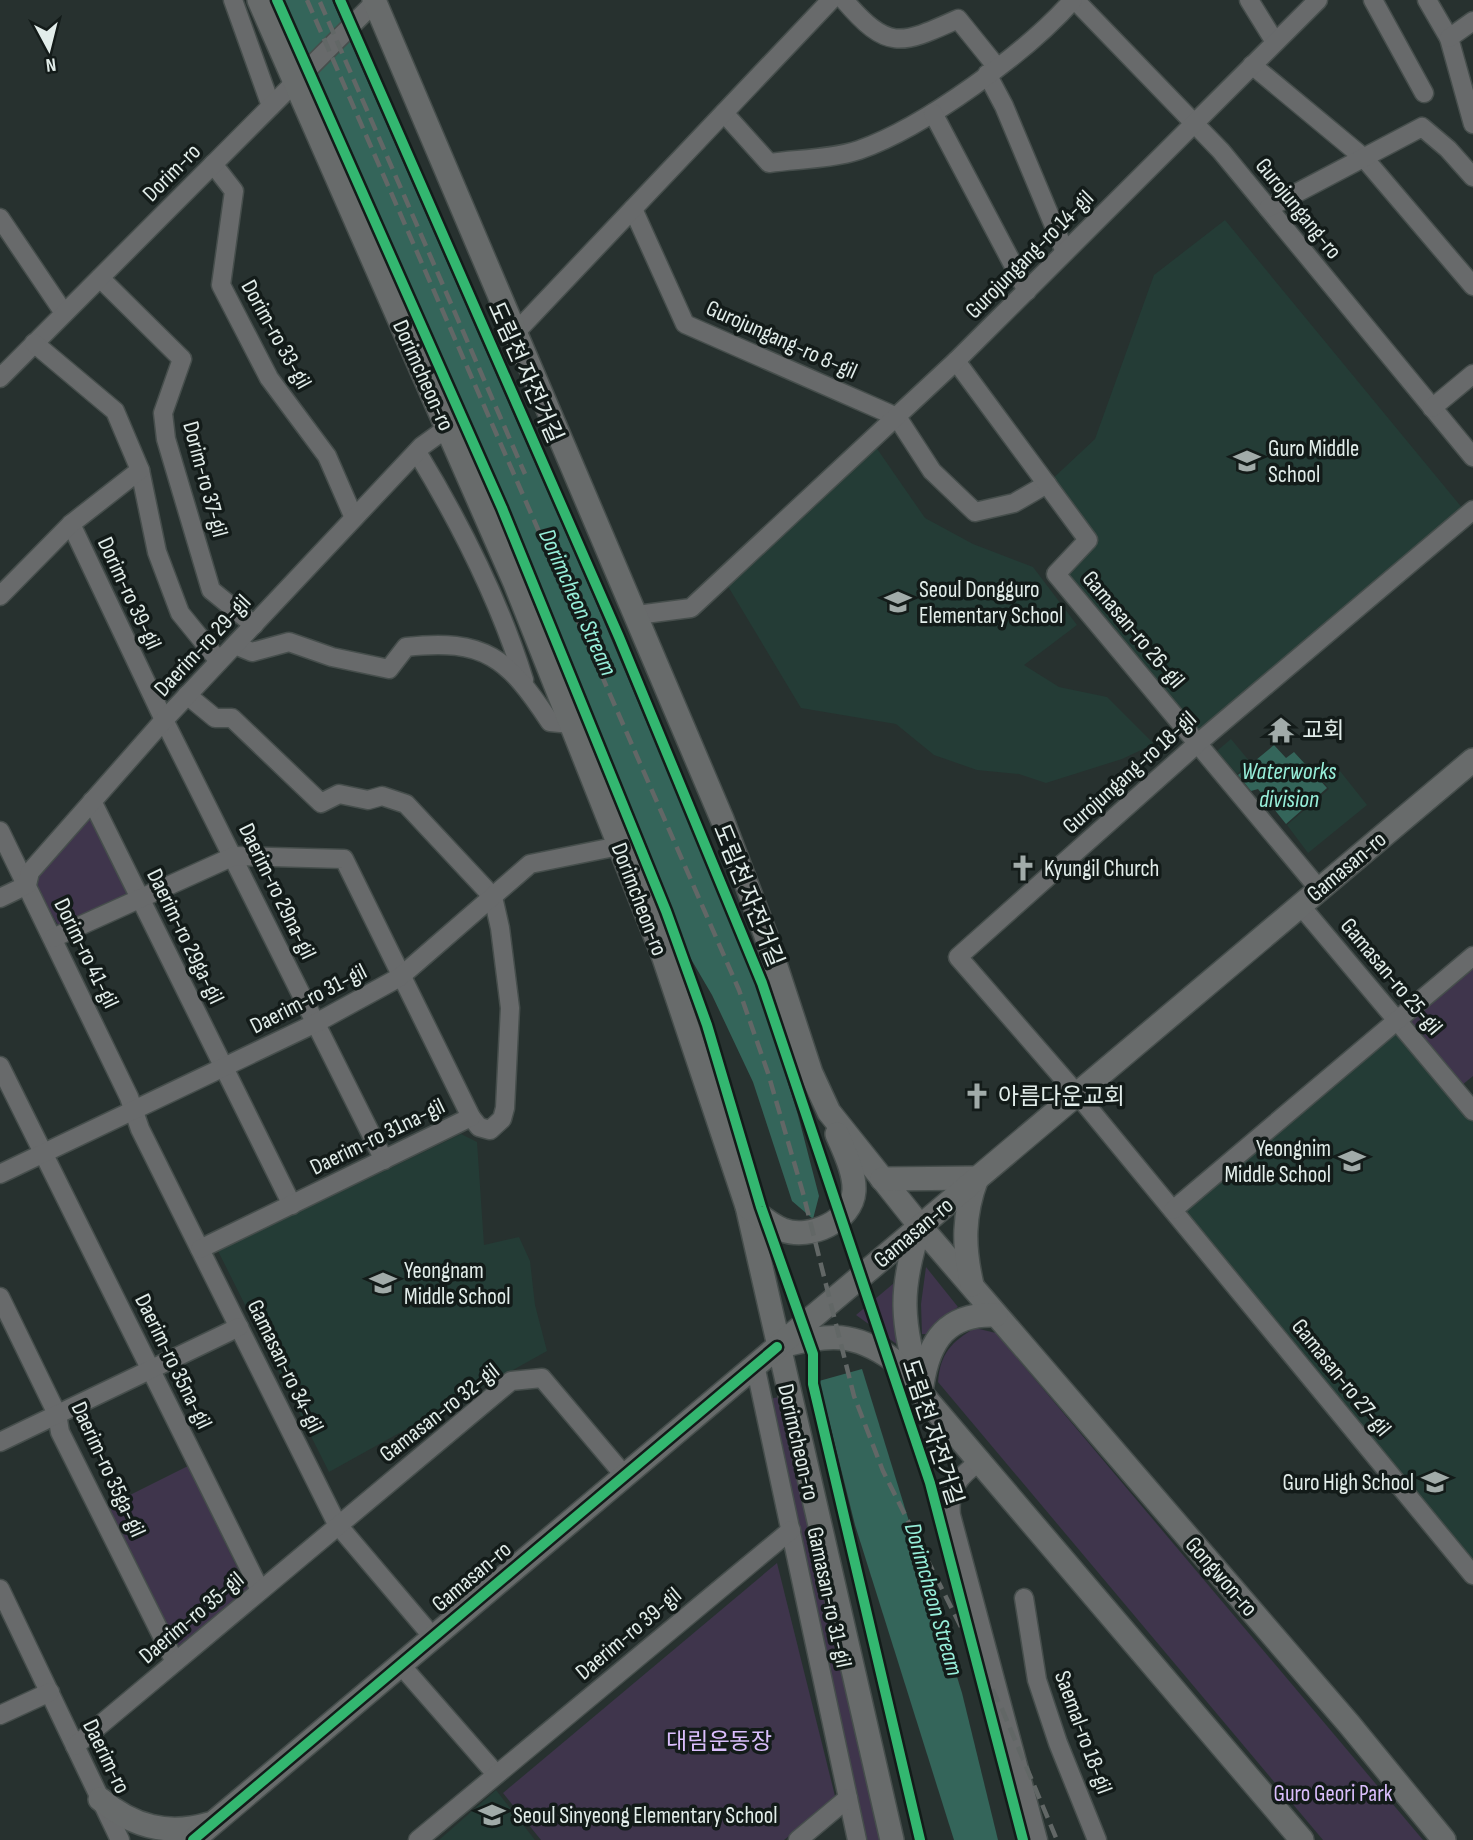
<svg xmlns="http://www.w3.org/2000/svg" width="1473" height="1840" font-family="'Sofia Sans Condensed','Noto Sans KR',sans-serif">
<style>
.built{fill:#243c36}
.green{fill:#3f354c}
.water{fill:#34655a}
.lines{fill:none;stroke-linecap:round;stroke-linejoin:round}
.minor-casing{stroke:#464e4c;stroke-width:21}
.major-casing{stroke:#464e4c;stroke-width:26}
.minor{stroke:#686a6b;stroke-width:18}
.major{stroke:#686b6b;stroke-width:23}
.rail{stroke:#626766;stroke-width:4.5;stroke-dasharray:14 7;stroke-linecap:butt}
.cycleway-casing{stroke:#131b19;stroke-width:15}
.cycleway{stroke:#33b770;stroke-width:10}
.labels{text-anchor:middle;stroke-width:7;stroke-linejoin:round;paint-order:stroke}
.street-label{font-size:23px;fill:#e2edea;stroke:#131b19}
.poi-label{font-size:23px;fill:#e2edea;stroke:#131b19;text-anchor:start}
.park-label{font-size:23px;fill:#dabefc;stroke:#131b19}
.water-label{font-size:24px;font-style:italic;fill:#97efda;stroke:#131b19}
</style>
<rect width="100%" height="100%" fill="#27312f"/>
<!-- built -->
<g class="built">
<path d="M1225,220L1468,515L1198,743L1056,574L1087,540L1047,484L1095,439L1154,275Z"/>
<path d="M871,440L925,518L973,544L1033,567L1077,625L1024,665L1059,687L1107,697L1154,744L1122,759L1046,783L1019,774L977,770L934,755L896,724L801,708L723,578Z"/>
<path d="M1231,739L1250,762L1237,774L1217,751Z"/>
<path d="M1336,766L1367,805L1308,853L1287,825L1329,789L1320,777Z"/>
<path d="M1396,1019L1473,1111V1575L1173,1210Z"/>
<path d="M461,1134L477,1142L484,1245L519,1237L530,1261L535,1305L547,1351L329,1472L218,1251Z"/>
<path d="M496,1790L535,1840H439Z"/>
</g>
<!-- green -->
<g class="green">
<path d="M91,812L132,895L59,927L36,886V876Z"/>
<path d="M1473,956V1076L1456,1090L1396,1019Z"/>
<path d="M926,1267L958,1307L940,1319L928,1334H922L921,1304Z"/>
<path d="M900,1278L898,1345L856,1315Z"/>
<path d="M975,1328L996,1333L1423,1840H1323L938,1382C940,1354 951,1342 975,1328Z"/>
<path d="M784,1396L886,1840H866L769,1399Z"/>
<path d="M188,1466L248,1590L179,1648L108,1506Z"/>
<path d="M777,1563L836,1800L784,1840H541L503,1793Z"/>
</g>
<!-- water -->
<g class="water">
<path d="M284,0H332L585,577L757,983L798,1115L819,1196L813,1219L792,1201L753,1082L712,995L688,954L508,511Z"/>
<path d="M1274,745L1286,758L1294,752L1327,788L1286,824L1258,789L1251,791L1238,775Z"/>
<path d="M862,1369L962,1693L998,1840H954L855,1525L819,1381Z"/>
</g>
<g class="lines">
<!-- minor casing -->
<g class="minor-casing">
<g id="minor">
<path d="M233,0L271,106"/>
<path d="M844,0C888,51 900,45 958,19L996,66"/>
<path d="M1075,0L1221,151L1473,457"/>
<path d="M1249,0L1275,42"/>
<path d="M1373,0L1424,93"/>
<path d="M1427,0L1449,38L1473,124"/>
<path d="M1449,38L1473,21"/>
<path d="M1252,65L1364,158L1473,286"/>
<path d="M987,74L1004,106L1065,252"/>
<path d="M724,113L769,163C797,159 832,159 859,150C925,127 1027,52 1073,0"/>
<path d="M933,113L1027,291"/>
<path d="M213,164L234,191L221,285L269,378L327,456L354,518"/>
<path d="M1268,208L1422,127L1448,149L1473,177"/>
<path d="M633,209L685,324L897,417L932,471L975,512L1014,503L1047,484"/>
<path d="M0,218L64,313"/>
<path d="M100,278L182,359L163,413L166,439L211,590L254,625"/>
<path d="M516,332L831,0"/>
<path d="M956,361L1088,540L1056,574L1319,889"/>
<path d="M0,378L377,0"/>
<path d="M1432,408L1473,374"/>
<path d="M417,452C460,523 499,599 524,680"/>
<path d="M140,470L157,552L180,613L219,661"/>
<path d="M1473,510L1198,743L958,957L1077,1094L1473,1575"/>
<path d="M71,524L164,720L384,1160"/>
<path d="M0,596L71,524L140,470L115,411L34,343"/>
<path d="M637,615L691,608L956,361L1318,0"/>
<path d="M235,645L252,652L289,642L332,657L389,669L406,647C485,638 508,658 550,722L571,724"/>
<path d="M187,695L215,718H232L321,803L339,794L368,800L382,796L406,804L493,897L500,928L510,1008L505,1108L502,1119L490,1130L479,1127L471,1117"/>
<path d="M92,801L292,1205"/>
<path d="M0,831L129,1097L140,1129L337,1524L432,1636"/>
<path d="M0,898L27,885L30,872L164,720L422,446L447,428"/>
<path d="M1300,905L1473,1111"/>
<path d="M53,938L234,856L344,859L471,1117L200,1249"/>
<path d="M0,1066L260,1590"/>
<path d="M0,1174L316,1023L400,977L530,864L619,846"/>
<path d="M1173,1210L1473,956"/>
<path d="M0,1297L57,1414L60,1432L175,1662"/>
<path d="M755,1365L857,1840"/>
<path d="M0,1442L239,1327"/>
<path d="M981,1460C960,1476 948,1487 951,1515L1038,1840"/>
<path d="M0,1589L120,1840"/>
<path d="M1024,1598L1037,1680L1058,1743L1097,1840"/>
<path d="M399,1663L496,1774"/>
<path d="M0,1715L50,1692"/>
<path d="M75,1746L511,1381L542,1378L624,1475"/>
<path d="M418,1840L791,1530"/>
<path d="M798,1840L848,1798"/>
</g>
</g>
<!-- major casing -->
<g class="major-casing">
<g id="major">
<path d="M259,0L515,583L664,958L747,1206L892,1840"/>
<path d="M374,0L722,819L765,933L811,1073L829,1112L920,1226L1349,1724L1444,1840"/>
<path d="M882,1179L977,1178C963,1215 963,1246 972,1285"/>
<path d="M747,1206C758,1214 770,1225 783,1230C810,1240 852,1221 854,1191C855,1172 844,1151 837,1134"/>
<path d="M920,1226C898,1292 902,1321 920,1387"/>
<path d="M785,1345C829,1334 854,1332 892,1359L1302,1840"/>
<path d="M922,1385C929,1340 947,1313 996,1315"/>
<path d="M100,1799C133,1827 168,1836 209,1824"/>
<path d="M193,1840L1473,760"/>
</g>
</g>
<!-- minor -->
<use href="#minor" class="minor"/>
<!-- major -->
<use href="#major" class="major"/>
<!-- rail -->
<g class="rail">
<path d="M307,0L739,990L768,1073L803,1193L854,1396L883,1471L1002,1709L1057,1840"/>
<path d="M320,2L525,474"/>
</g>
<!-- cycleway casing -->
<g class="cycleway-casing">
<g id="cycleway">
<path d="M277,0L502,508L666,911L707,1025L761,1207L813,1354V1384L920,1840"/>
<path d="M340,0L619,637L762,983L930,1483L1023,1840"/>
<path d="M193,1840L777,1347"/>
</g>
</g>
<!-- cycleway -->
<use href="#cycleway" class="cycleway"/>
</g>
<!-- icons -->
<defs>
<g id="school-bare" transform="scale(2.1)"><path d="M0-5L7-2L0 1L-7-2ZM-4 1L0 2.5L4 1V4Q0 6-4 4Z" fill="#a1aba9" stroke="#131b19" stroke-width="2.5" paint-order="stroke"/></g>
<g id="temple-bare" transform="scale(2.1)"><path d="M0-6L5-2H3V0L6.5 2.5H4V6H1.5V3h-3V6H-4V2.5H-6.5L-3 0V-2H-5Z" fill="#a1aba9" stroke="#131b19" stroke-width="2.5" paint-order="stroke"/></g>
<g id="church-bare" transform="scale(2.1)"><path d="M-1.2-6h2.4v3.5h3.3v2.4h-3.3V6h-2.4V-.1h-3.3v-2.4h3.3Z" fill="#a1aba9" stroke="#131b19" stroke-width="2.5" paint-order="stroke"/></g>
</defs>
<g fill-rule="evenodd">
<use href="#school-bare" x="1247" y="461"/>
<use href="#school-bare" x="898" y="602"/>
<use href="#temple-bare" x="1281" y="730"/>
<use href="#church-bare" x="1023" y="868"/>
<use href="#church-bare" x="977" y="1096"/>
<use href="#school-bare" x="1352" y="1161"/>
<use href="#school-bare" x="383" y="1283"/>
<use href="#school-bare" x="1435" y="1482"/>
<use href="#school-bare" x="492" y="1815"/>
</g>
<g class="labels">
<!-- street labels -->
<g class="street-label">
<text transform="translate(171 172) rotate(-45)" y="8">Dorim-ro</text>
<text transform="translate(1299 208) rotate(51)" y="8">Gurojungang-ro</text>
<text transform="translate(1029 254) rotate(-45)" y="8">Gurojungang-ro 14-gil</text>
<text transform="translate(277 334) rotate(61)" y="8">Dorim-ro 33-gil</text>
<text transform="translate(782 339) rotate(24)" y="8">Gurojungang-ro 8-gil</text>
<text transform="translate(526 372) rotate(66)" y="8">도림천 자전거길</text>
<text transform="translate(424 375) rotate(66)" y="8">Dorimcheon-ro</text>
<text transform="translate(206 479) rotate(75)" y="8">Dorim-ro 37-gil</text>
<text transform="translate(130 593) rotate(65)" y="8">Dorim-ro 39-gil</text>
<text transform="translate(1134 629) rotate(50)" y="8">Gamasan-ro 26-gil</text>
<text transform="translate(202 645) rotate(-47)" y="8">Daerim-ro 29-gil</text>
<text transform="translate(1129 772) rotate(-42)" y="8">Gurojungang-ro 18-gil</text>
<text transform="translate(1346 866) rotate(-40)" y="8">Gamasan-ro</text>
<text transform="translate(278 891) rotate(64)" y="8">Daerim-ro 29na-gil</text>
<text transform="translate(749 895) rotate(68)" y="8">도림천 자전거길</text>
<text transform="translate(640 899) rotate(69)" y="8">Dorimcheon-ro</text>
<text transform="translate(186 936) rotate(64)" y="8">Daerim-ro 29ga-gil</text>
<text transform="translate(87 953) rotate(64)" y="8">Dorim-ro 41-gil</text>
<text transform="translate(1392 976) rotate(50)" y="8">Gamasan-ro 25-gil</text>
<text transform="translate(308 998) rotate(-27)" y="8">Daerim-ro 31-gil</text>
<text transform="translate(377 1136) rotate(-26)" y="8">Daerim-ro 31na-gil</text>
<text transform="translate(913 1232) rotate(-40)" y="8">Gamasan-ro</text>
<text transform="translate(174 1361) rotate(64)" y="8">Daerim-ro 35na-gil</text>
<text transform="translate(286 1366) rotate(64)" y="8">Gamasan-ro 34-gil</text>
<text transform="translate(1342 1377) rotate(51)" y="8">Gamasan-ro 27-gil</text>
<text transform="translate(439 1412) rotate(-38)" y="8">Gamasan-ro 32-gil</text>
<text transform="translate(933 1432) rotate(72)" y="8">도림천 자전거길</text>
<text transform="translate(799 1442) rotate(77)" y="8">Dorimcheon-ro</text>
<text transform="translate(109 1469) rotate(65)" y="8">Daerim-ro 35ga-gil</text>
<text transform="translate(471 1576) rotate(-40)" y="8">Gamasan-ro</text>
<text transform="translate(1222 1576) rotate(49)" y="8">Gongwon-ro</text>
<text transform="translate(830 1597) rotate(78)" y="8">Gamasan-ro 31-gil</text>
<text transform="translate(191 1617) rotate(-40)" y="8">Daerim-ro 35-gil</text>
<text transform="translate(628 1633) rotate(-40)" y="8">Daerim-ro 39-gil</text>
<text transform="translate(1084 1732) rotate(70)" y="8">Saemal-ro 18-gil</text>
<text transform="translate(107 1756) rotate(64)" y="8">Daerim-ro</text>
</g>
<!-- poi labels -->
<g class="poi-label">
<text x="1268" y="456">Guro Middle<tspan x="1268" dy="26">School</tspan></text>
<text x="919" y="597">Seoul Dongguro<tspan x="919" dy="26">Elementary School</tspan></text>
<text x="1302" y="738">교회</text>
<text x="1044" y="876">Kyungil Church</text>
<text x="998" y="1104">아름다운교회</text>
<text x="1331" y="1156" text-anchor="end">Yeongnim<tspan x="1331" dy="26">Middle School</tspan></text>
<text x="404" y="1278">Yeongnam<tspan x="404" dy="26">Middle School</tspan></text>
<text x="1414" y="1490" text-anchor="end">Guro High School</text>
<text x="513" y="1823">Seoul Sinyeong Elementary School</text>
</g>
<!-- park labels -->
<g class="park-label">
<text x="719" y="1749">대림운동장</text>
<text x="1333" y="1801">Guro Geori Park</text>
</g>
<!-- water labels -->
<g class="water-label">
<text transform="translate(578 602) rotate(66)" y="8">Dorimcheon Stream</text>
<text x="1289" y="779">Waterworks<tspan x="1289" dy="28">division</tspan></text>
<text transform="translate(934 1599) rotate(74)" y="8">Dorimcheon Stream</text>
</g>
</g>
<!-- north arrow -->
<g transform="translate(49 49) rotate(173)" stroke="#131b19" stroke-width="5" paint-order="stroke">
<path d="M0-5L12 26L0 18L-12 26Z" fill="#e2edea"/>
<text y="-10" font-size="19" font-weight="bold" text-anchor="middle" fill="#e2edea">N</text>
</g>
</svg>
